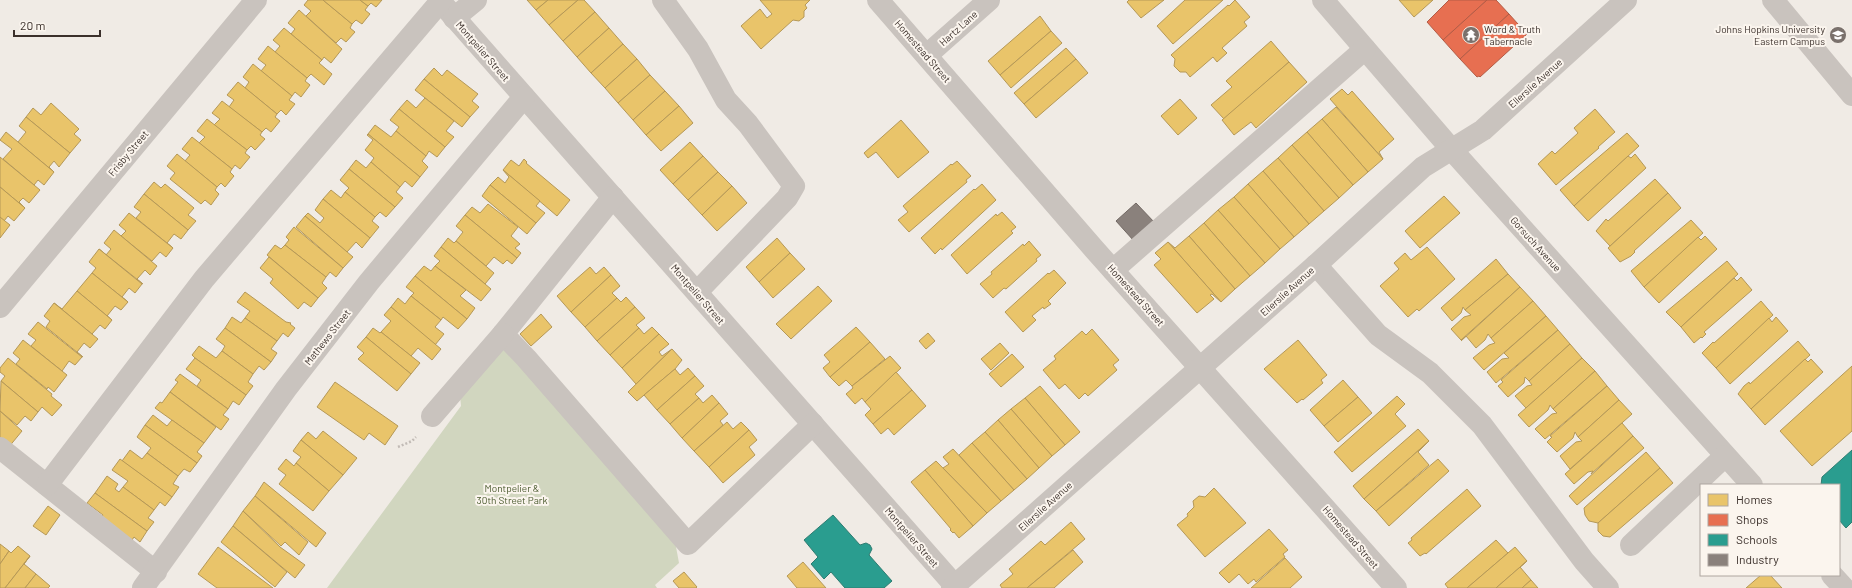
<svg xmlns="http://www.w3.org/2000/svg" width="1852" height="588" font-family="Barlow,sans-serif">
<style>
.green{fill:#d1d6bf}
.homes{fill:#e9c46a;stroke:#b59857}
.shops{fill:#e76f51;stroke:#b35c46}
.schools{fill:#2a9d8f;stroke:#2f7c71}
.industry{fill:#8a817c;stroke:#726964}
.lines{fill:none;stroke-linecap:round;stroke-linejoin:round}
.path{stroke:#c2bbb6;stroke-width:2.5;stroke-dasharray:2 2;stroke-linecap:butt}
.minor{stroke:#c9c3be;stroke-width:22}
.labels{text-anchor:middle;stroke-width:4;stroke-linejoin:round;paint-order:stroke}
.street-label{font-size:10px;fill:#3b302b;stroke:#fbf5ee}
.poi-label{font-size:10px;fill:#3b302b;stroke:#fbf5ee;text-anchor:start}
.park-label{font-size:10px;fill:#4a5a2e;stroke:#fbf5ee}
</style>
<rect width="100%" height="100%" fill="#f0ebe5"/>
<!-- green -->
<path class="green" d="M503,344L674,536L679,563L655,585L657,588H327L461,406L460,395Z"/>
<!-- homes -->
<g class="homes">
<path d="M308,0H323L352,24L350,28L355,32L346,42L341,38L336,43L306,16L311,11L304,5Z"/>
<path d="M323,0H360L368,6L365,10L370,14L362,24L356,20L352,24Z"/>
<path d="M360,0H382L376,7L371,3L368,6Z"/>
<path d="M527,0H548L536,10Z"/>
<path d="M548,0H578L549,25L536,10Z"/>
<path d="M578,0H584L595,12L563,41L549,25Z"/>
<path d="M760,0H810L805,5L807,8L804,11V17L799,21L793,20L761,49L741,26L760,9L767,18L772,14Z"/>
<path d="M1129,0H1164L1141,18L1127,2Z"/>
<path d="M1185,0H1223L1173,44L1157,26Z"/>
<path d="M1235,0L1250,17L1244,22L1247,26L1222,48L1227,53L1217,62L1213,57L1190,77L1186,72H1180L1174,66L1175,59L1171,55L1228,5L1229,6Z"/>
<path d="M1399,0H1433L1414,17Z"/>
<path d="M299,10L342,49L331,63L324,57L322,60L291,34L295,29L288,23Z"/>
<path d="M595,12L609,28L577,57L563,41Z"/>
<path d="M1040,16L1051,31L1000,75L988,61Z"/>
<path d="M284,28L322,60L319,63L332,74L324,85L311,74L307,78L275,52L280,46L273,40Z"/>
<path d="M609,28L623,44L591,73L577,57Z"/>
<path d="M1051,31L1062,43L1011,88L1000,75Z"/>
<path d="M1271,41L1289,62L1224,119L1211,105L1232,87L1226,81Z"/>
<path d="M623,44L637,59L605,88L591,73Z"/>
<path d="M268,46L307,78L305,81L310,85L301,97L295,92L292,96L261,71L266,65L258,59Z"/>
<path d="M1066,48L1076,59L1024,104L1014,93Z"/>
<path d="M637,59L650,75L618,103L605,88Z"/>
<path d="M1076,59L1088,73L1036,118L1024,104Z"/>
<path d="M1289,62L1307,82L1256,128L1251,122L1234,135L1222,120Z"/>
<path d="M253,64L292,96L289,100L295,104L286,115L281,110L277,114L245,88L249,82L243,77Z"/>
<path d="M434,68L442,76L447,70L478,94L472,101L479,107L470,117L424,79Z"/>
<path d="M650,75L665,91L633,120L618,103Z"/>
<path d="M424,79L470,117L462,127L415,90Z"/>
<path d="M238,82L277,114L275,117L280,121L271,132L266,128L262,132L229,107L234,100L227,95Z"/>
<path d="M1342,89L1348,95L1352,91L1394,139L1379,152L1383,159L1330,99Z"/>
<path d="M665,91L679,106L646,135L633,120Z"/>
<path d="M425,98L454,121L446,131L454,137L445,147L399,109L407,100L416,108Z"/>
<path d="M1180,99L1197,118L1178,135L1161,116Z"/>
<path d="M222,101L262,132L260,135L265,139L255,150L251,146L247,150L214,125L220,119L212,113Z"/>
<path d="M51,103L79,129L74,134L81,140L70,153L26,117L33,108L41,115Z"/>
<path d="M679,106L693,123L661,151L646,135Z"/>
<path d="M1336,107L1383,159L1368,172L1322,119Z"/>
<path d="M399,109L445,147L437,157L429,151L426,156L396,131L399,127L390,120Z"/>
<path d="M1595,109L1615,132L1598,147L1599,148L1556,185L1538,164L1552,151L1555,154L1578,133L1574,128Z"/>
<path d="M26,117L70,153L59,167L54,161L49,167L54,172L18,142L26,132L19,126Z"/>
<path d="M207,119L247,150L245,153L250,157L240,169L235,165L232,169L199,143L205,137L197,131Z"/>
<path d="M1322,119L1368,172L1353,185L1307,132Z"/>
<path d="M901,120L929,152L898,178L876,152L868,158L864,153Z"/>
<path d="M375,125L391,137L396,131L426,156L422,161L428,167L420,177L368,134Z"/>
<path d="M6,132L54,172L44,185L38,180L34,185L3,159L12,149L0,140Z"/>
<path d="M1307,132L1353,185L1339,198L1292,145Z"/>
<path d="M1627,133L1639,146L1574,206L1560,190Z"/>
<path d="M368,134L420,177L412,187L405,181L400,187L371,162L374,158L365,150L373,140L367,135Z"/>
<path d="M192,137L232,169L230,172L234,176L225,187L221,183L217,187L185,161L190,155L182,149Z"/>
<path d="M690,142L703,156L673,184L660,170Z"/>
<path d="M1292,145L1339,198L1324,211L1278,158Z"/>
<path d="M177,154L217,187L215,190L219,194L211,205L205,200L201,204L170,179L175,173L167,166Z"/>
<path d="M1635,154L1646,168L1588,221L1574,206L1628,156L1631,158Z"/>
<path d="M703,156L718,172L688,200L673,184Z"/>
<path d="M0,157L40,190L29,203L23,198L19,202L25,208L0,187Z"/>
<path d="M1278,158L1324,211L1309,224L1263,171Z"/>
<path d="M524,159L527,162L526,163L570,200L557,216L503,170L511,160L519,166Z"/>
<path d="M356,160L366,168L371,162L400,187L396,192L403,198L395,207L349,169Z"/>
<path d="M957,161L971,176L966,180L967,182L909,232L898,220L908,212L903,206L951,164L952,165Z"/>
<path d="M349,169L395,207L386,217L380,212L375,217L345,192L349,188L340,180Z"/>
<path d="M503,170L540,201L536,206L545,213L536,223L490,185L498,177L505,183L509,177Z"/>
<path d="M1263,171L1309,224L1294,237L1248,184Z"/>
<path d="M718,172L732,186L702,215L688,200Z"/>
<path d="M1655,179L1668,193L1610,246L1596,231L1606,219L1608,221Z"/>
<path d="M154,182L161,188L165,184L194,208L188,215L196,221L188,230L144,194Z"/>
<path d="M982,184L996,200L942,250L941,248L935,254L921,238L974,189L975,190Z"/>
<path d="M1248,184L1294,237L1280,249L1234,197Z"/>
<path d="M490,185L536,223L527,234L482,196Z"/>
<path d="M732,186L747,203L717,231L702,215Z"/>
<path d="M0,187L25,208L14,221L8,216L4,221L0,217Z"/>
<path d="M331,190L341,198L345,192L375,217L372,221L379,227L370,238L323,199Z"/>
<path d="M1668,193L1681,208L1634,251L1635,252L1631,256L1620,262L1608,248Z"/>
<path d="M144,194L188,230L181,239L174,234L167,243L173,248L136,218L141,212L134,207Z"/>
<path d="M1444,196L1460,213L1420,248L1405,231Z"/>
<path d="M1234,197L1280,249L1265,263L1218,210Z"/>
<path d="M323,199L370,238L362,248L356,242L347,252L305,216L308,213L320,223L324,218L315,210Z"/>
<path d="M488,204L518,227L511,236L520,244L515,248L521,253L517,258L465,215L472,207L480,213Z"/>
<path d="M1218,210L1265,263L1250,276L1204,223Z"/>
<path d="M1002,212L1016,227L1011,231L1013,233L967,274L951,255L996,214L997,216Z"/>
<path d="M129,213L173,248L166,257L160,252L152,261L121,236L126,231L119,225Z"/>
<path d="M465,215L517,258L512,264L507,260L503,264L494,257L486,266L456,241L463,232L456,226Z"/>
<path d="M305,216L353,257L343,268L296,227Z"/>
<path d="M0,217L10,225L0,238Z"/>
<path d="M1691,220L1703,233L1644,287L1631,271Z"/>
<path d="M1204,223L1250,276L1235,289L1189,236Z"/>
<path d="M294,227L343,268L336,277L330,272L326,277L285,245L289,240L286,237Z"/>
<path d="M114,230L157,266L150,275L145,270L137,279L143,284L99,249L106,255L111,249L104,243Z"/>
<path d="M1189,236L1235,289L1221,302L1168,242L1175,248Z"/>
<path d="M1705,236L1717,249L1659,303L1644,287L1698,237L1701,240Z"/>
<path d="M448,238L454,243L456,241L494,273L485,284L441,247Z"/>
<path d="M777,238L790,253L759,282L746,267Z"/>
<path d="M1029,241L1041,255L1036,259L1037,261L1006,289L1004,288L993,298L980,284L992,274L991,272L1023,244L1024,246Z"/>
<path d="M1168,242L1221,302L1212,294L1210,295L1214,299L1197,313L1154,265L1161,259L1155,253Z"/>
<path d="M275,245L281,249L285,245L326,277L322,283L327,288L318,298L267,255Z"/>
<path d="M441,247L491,289L481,301L435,266L440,261L434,256Z"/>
<path d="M1427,247L1455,279L1419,311L1417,309L1408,317L1380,286L1399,269L1394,263L1405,253L1411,260Z"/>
<path d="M99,249L142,284L135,293L129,288L122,297L128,302L92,273L96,268L89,262Z"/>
<path d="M790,253L805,269L773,298L759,282Z"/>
<path d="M269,257L318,298L311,307L304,302L298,309L270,283L273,279L260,268Z"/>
<path d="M1496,259L1508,274L1465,310L1463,307L1461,313L1452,321L1441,308Z"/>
<path d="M1727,261L1738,274L1681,327L1666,312Z"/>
<path d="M424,266L431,271L435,266L466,290L460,296L475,308L467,319L415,276Z"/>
<path d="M590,267L596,274L604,267L611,275L571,312L557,296Z"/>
<path d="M1054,270L1066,283L1048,301L1051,304L1044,309L1043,307L1032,316L1036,320L1023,332L1005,312L1048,273L1049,274Z"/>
<path d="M92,273L128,302L121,310L115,306L107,316L112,320L77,291Z"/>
<path d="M1508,274L1520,287L1461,340L1451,329L1464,317L1471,315L1465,310Z"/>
<path d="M611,275L620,286L612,293L617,298L585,327L571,312Z"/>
<path d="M415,276L467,319L458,329L443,317L441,320L411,296L414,293L406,287Z"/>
<path d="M1741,277L1752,290L1704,332L1706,334L1702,338L1701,337L1694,343L1681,327L1734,278L1737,281Z"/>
<path d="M818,286L832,301L791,339L776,324Z"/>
<path d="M1520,287L1533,301L1491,338L1488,334L1485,340L1476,348L1466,336L1461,341Z"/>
<path d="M77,291L112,320L105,329L100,325L92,334L54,303L62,309Z"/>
<path d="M245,292L286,322L291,323L290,324L295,328L288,337L283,333L277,341L245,318L250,311L237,302Z"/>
<path d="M411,296L441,320L435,327L444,334L435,345L391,307L398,298L405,304Z"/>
<path d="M626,297L635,307L597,341L585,327L617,298L621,302Z"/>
<path d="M1533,301L1546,316L1484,370L1473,358L1489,345L1495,343L1491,338Z"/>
<path d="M1761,301L1773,315L1716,368L1702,353L1713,342L1714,343Z"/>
<path d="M54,303L98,339L90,348L84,343L77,352L83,357L46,327L50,321L44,316Z"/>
<path d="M391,307L441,349L432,360L418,348L411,356L381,332L391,321L384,315Z"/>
<path d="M635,307L645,318L636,325L639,328L610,355L597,341Z"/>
<path d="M541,314L552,327L531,346L520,334Z"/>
<path d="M1546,316L1558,330L1496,383L1487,372L1502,359L1509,358L1504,353Z"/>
<path d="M232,317L241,323L245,318L277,341L271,349L277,353L271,362L225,328Z"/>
<path d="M1776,317L1788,331L1730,384L1716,368L1769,318L1772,322Z"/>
<path d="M38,322L82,357L75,365L69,361L62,371L31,346L36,340L28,334Z"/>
<path d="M652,327L659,334L622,368L610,355L639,328L644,334Z"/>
<path d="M856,327L870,342L830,377L823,368L830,362L824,355Z"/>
<path d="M225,328L271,362L264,370L259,366L253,374L222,351L225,346L216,339Z"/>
<path d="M373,328L380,333L381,332L420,363L411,374L366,337Z"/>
<path d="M1092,329L1119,360L1113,365L1117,370L1088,396L1085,393L1079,399L1065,384L1059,389L1043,370L1056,359L1054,356L1082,331L1086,335Z"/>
<path d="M1558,330L1570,344L1529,381L1525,377L1524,383L1508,397L1498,386L1503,382L1501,380Z"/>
<path d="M928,333L935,341L926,349L919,341Z"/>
<path d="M659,334L669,344L659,352L662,356L672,349L636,384L622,368Z"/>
<path d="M366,337L411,374L397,391L358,359L364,353L357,347Z"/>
<path d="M23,340L67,375L54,392L48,387L47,389L16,364L20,359L13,353Z"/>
<path d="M1298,340L1327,375L1321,380L1323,383L1303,400L1302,399L1297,403L1264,369Z"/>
<path d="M1798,341L1810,355L1751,409L1738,394L1744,386L1749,382L1750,384Z"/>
<path d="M870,342L885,359L852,386L846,380L839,386L830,377Z"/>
<path d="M1000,343L1009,353L991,370L981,359Z"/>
<path d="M1570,344L1582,358L1526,408L1515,396L1527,386L1532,385L1529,381Z"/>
<path d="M199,346L216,358L222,351L253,374L248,382L253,386L246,395L195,358L192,355Z"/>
<path d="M672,349L682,360L675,369L637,401L628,392Z"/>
<path d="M1012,354L1024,367L1001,387L989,374Z"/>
<path d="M890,356L901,368L865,402L862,398L855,404L846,394L853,388L852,386Z"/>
<path d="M8,358L52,394L51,396L62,405L52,416L42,407L38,412L1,381L5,376L0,372V368Z"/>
<path d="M195,358L246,395L239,405L233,401L228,409L197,386L201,380L186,369Z"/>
<path d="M1582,358L1595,371L1553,409L1550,405L1548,410L1529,427L1518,415Z"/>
<path d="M1805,359L1808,362L1811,359L1823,372L1765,425L1751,409Z"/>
<path d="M1852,366V431L1812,466L1780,431Z"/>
<path d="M688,368L695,376L657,410L644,395L675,369L680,375Z"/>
<path d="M1595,371L1607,386L1545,439L1535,429L1552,414L1557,413L1553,409Z"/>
<path d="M896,372L912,390L873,424L865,415L871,409L865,402Z"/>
<path d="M180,374L228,409L223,415L229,419L221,430L170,392L178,382L175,380Z"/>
<path d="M695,376L704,386L695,394L699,398L670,424L657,410Z"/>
<path d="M1343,380L1358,397L1324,426L1310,410Z"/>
<path d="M1,381L38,412L31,421L25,416L17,425L0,411Z"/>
<path d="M335,382L398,426L385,445L369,433L364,440L317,407Z"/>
<path d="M1040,386L1080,432L1065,445L1025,398Z"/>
<path d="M1607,386L1619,400L1578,437L1575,432L1573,438L1557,452L1547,442L1552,437L1550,436Z"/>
<path d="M912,390L926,406L894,435L888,428L881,434L873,424Z"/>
<path d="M170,392L216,427L204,443L155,408L160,402L162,403Z"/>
<path d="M712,395L719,403L682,438L670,424L699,398L703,403Z"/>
<path d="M1397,396L1405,404L1395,414L1406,426L1352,472L1334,452Z"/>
<path d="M1358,397L1372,413L1338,442L1324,426Z"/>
<path d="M1025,398L1065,445L1052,456L1011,409Z"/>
<path d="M1619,400L1632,414L1570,469L1560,456L1576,442L1582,441L1578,437Z"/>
<path d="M719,403L728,414L720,421L723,425L694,451L682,438Z"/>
<path d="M1011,409L1052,456L1039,468L998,420Z"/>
<path d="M0,411L22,431L8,448L0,441Z"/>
<path d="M153,415L167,426L172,420L204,443L197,452L202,456L197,463L145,425Z"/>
<path d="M998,420L1039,468L1027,479L985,432Z"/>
<path d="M727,422L733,429L741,422L749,430L709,467L694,451Z"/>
<path d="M1622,423L1633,436L1591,474L1593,471L1588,472L1574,484L1565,474Z"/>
<path d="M145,425L197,463L190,472L184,469L178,476L147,453L151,448L137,437Z"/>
<path d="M1418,429L1429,441L1364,499L1353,486Z"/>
<path d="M749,430L757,440L749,447L755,455L723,483L709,467Z"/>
<path d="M323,431L357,458L343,475L301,440L308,432L316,439Z"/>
<path d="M985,432L1027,479L1014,490L972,443Z"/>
<path d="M1633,436L1644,448L1577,505L1569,496Z"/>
<path d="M301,440L343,475L329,491L296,463L301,457L293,451Z"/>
<path d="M1429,441L1418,452L1429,465L1376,511L1364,499Z"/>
<path d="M972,443L1014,490L1001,501L959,455Z"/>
<path d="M953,449L1001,501L987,513L943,468L949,464L943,457Z"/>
<path d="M130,450L142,459L147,453L178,476L173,484L179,487L172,497L122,461Z"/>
<path d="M1646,452L1660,468L1598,523L1589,521L1585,515L1584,508Z"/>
<path d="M120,459L172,497L165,506L160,502L154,510L123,487L128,481L112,470Z"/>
<path d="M286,459L294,466L296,463L329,491L313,511L279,484L286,475L278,469Z"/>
<path d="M1438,459L1449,471L1389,526L1376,511Z"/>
<path d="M936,461L987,513L973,526L925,470Z"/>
<path d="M1660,468L1673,483L1610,537L1603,536L1598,531V523Z"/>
<path d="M925,470L973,526L959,538L954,532L953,533L950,530L951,529L911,482Z"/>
<path d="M107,476L118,484L115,489L119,492L123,487L154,510L148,518L154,522L147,531L95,493Z"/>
<path d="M264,482L326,533L316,547L255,496Z"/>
<path d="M1214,488L1246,523L1205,557L1177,525L1188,516L1187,514L1194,507L1193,501L1199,496L1205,497Z"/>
<path d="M1467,489L1481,506L1426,554L1425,553L1420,556L1408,543L1412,540L1411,538Z"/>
<path d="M95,493L147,531L140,542L134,537L128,546L98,522L103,515L87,503Z"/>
<path d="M255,496L308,542L299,555L285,542L281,546L243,511Z"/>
<path d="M48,506L60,515L46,535L33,526Z"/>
<path d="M243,511L280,547L305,565L295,578L233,526Z"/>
<path d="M1071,522L1085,539L1027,588H1002L1000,585L1013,574L1009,569L1041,541L1045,545Z"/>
<path d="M233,526L287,572L275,587L221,542Z"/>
<path d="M1269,529L1288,550L1283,554L1285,557L1256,582L1254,579L1248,584L1239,574L1229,583L1219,573Z"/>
<path d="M1496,540L1508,553L1467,588H1448L1445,584Z"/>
<path d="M0,544L9,551L0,564Z"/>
<path d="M18,546L30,556L5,588H0V564L9,551L11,553Z"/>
<path d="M218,547L273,588H217L198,574Z"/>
<path d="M1515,547L1527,561L1496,588H1467Z"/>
<path d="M1073,550L1083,562L1054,588H1027Z"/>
<path d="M30,556L24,564L36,574L25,588H5Z"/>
<path d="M1285,558L1302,577L1290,588H1251Z"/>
<path d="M1527,561L1520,567L1531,580L1522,588H1496Z"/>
<path d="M803,562L826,588H797L787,576Z"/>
<path d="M684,572L697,587L696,588H679L673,581Z"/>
<path d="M36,574L50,586L48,588H25Z"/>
<path d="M1761,575H1770L1782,588H1746Z"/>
<path d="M1531,580L1538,588H1522Z"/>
</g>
<!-- shops -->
<g class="shops">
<path d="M1449,0H1487L1443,40L1427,22Z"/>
<path d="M1487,0H1496L1509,14L1460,59L1443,40Z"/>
<path d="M1509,14L1527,34L1480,77L1479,76L1477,77L1460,59Z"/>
</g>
<!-- schools -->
<g class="schools">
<path d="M1852,450V522L1846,528L1839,520V485H1821L1822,477Z"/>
<path d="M833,515L860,545L866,543L870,545L872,549L869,555L892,581L884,588H845L831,572L824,579L811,564L818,557L804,540Z"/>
</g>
<!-- industry -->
<path class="industry" d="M1136,203L1155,223L1134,241L1116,221Z"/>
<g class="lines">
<!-- path -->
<path class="path" d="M398,447L412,441L416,437"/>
<!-- minor -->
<g class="minor">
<path d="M439,0L957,588"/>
<path d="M663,0L698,49L726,100L748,124L794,186L787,198L697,292"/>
<path d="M878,0L1094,249L1396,588"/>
<path d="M1323,0L1452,150L1752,485"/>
<path d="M1773,0L1852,95"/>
<path d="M454,18L476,0"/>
<path d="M927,55L989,0"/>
<path d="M613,197L503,334L526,358L688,544L813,424"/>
<path d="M1316,265L1378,335L1430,373L1482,425L1584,561L1608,588"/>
<path d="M1113,270L1365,49"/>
<path d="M0,307L256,0"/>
<path d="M432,416L503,334"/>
<path d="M0,448L156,572"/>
<path d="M47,485L204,279L440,2"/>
<path d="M1631,545L1725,456"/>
<path d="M1832,575L1844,588"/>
<path d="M143,588L286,389L369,282L524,97"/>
<path d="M952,588L1316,265L1423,167L1483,130L1626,0"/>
</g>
</g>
<!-- icons -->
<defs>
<g id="temple-disc" transform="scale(0.9)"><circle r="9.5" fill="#7a716c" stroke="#fbf5ee"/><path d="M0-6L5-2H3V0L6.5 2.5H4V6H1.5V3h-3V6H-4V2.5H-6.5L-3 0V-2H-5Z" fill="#fff"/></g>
<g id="university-disc" transform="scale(0.9)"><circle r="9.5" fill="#7a716c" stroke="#fbf5ee"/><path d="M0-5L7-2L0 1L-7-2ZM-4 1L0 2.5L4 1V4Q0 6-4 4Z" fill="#fff"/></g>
</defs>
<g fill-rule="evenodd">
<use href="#temple-disc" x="1471" y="35"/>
<use href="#university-disc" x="1838" y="35"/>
</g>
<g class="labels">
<!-- street labels -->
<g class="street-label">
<text transform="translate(958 28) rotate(-42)" y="4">Hartz Lane</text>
<text transform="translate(483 51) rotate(49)" y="4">Montpelier Street</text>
<text transform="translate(923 51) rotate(49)" y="4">Homestead Street</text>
<text transform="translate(1535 83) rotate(-42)" y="4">Ellerslie Avenue</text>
<text transform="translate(128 153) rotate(-50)" y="4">Frisby Street</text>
<text transform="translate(1536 244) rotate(48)" y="4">Gorsuch Avenue</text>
<text transform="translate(1287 291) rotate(-42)" y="4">Ellerslie Avenue</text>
<text transform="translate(698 294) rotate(49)" y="4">Montpelier Street</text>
<text transform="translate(1136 295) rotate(48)" y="4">Homestead Street</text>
<text transform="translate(327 337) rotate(-52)" y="4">Mathews Street</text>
<text transform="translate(1045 506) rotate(-42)" y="4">Ellerslie Avenue</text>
<text transform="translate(912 537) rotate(49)" y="4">Montpelier Street</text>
<text transform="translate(1351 537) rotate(49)" y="4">Homestead Street</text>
</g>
<!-- poi labels -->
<g class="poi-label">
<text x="1484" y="33">Word &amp; Truth<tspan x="1484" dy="12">Tabernacle</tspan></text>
<text x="1825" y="33" text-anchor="end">Johns Hopkins University<tspan x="1825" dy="12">Eastern Campus</tspan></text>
</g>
<!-- park labels -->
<g class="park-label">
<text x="512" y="492">Montpelier &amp;<tspan x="512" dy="12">30th Street Park</tspan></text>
</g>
</g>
<!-- legend -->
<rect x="1700" y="484" width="140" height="92" fill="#fbf5ee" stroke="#aea6a0"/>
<rect x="1708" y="494" width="20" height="12" fill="#e9c46a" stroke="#aea6a0"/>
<text x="1736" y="504" font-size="12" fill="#3b302b">Homes</text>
<rect x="1708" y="514" width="20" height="12" fill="#e76f51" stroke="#aea6a0"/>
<text x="1736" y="524" font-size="12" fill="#3b302b">Shops</text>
<rect x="1708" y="534" width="20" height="12" fill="#2a9d8f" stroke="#aea6a0"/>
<text x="1736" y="544" font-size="12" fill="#3b302b">Schools</text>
<rect x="1708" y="554" width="20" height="12" fill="#8a817c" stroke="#aea6a0"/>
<text x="1736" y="564" font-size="12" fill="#3b302b">Industry</text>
<!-- scale -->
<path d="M14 30v6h86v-6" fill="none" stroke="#3b302b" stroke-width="2"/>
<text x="20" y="30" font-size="12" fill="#3b302b" stroke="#fbf5ee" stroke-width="3" paint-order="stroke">20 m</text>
</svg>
